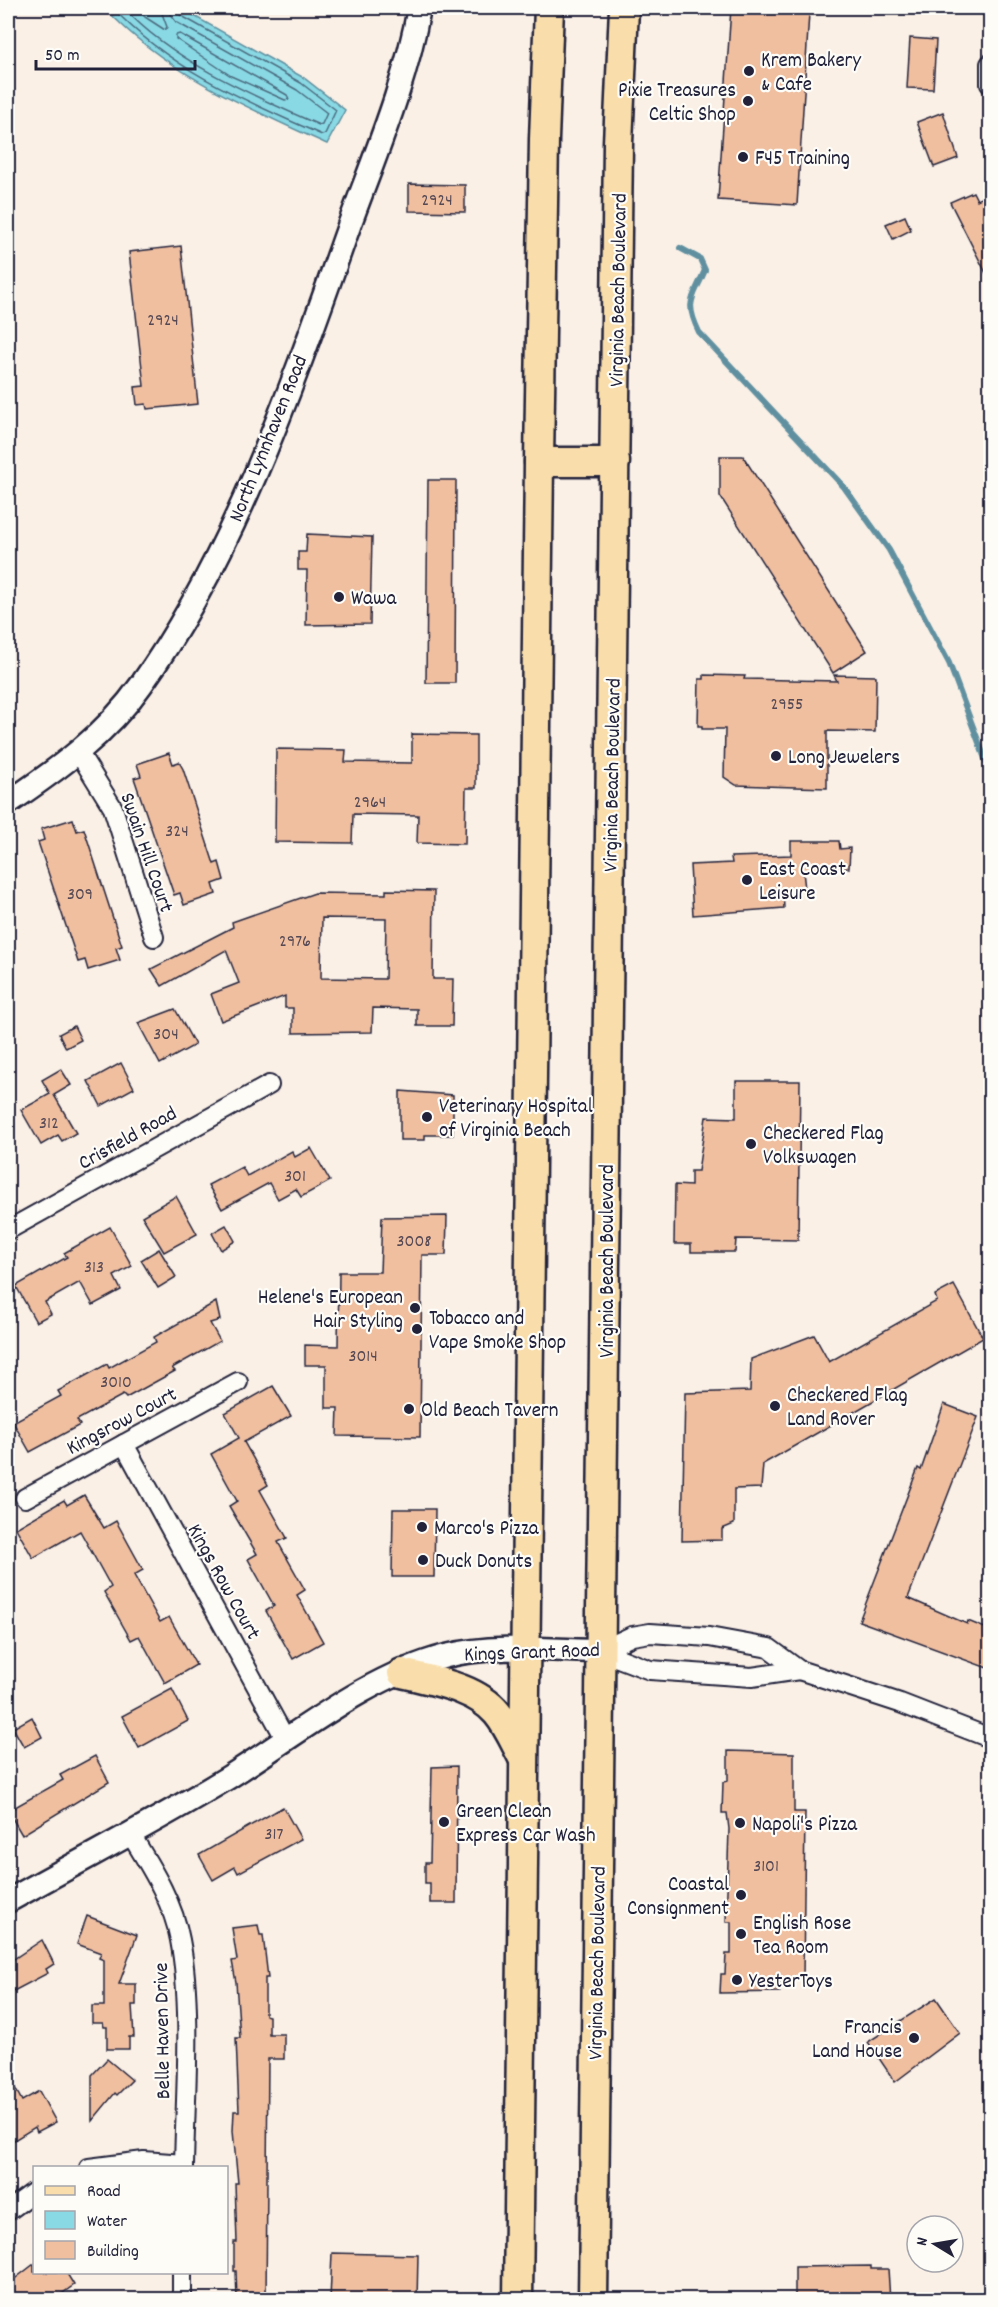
<svg xmlns="http://www.w3.org/2000/svg" width="998" height="2307" font-family="Dekko,sans-serif">
<style>
.water{fill:#89d9e4;stroke:#6090a0;stroke-width:1.5}
.lines{fill:none;stroke-linecap:round;stroke-linejoin:round}
.shore{stroke:#4b6b7f;stroke-width:1.5}
.stream{stroke:#6090a0;stroke-width:6}
.building{fill:#f0bfa0;stroke:#22223b;stroke-width:1.5;fill-rule:evenodd}
.minor-casing{stroke:#22223b;stroke-width:22}
.tertiary-casing{stroke:#22223b;stroke-width:27}
.primary-casing{stroke:#22223b;stroke-width:33}
.minor{stroke:#fdfcf7;stroke-width:18}
.tertiary{stroke:#fdfcf7;stroke-width:22}
.primary{stroke:#f9deab;stroke-width:28}
.poi-dot{fill:#22223b;stroke:#fdfcf7;stroke-width:2}
.labels{text-anchor:middle;stroke-width:4.5;stroke-linejoin:round;paint-order:stroke}
.number-label{font-size:18px;fill:#564954}
.poi-label{font-size:21px;fill:#22223b;stroke:#fdfcf7;text-anchor:start}
.street-label{font-size:21px;fill:#22223b;stroke:#fdfcf7}
</style>
<rect width="100%" height="100%" fill="#faf0e6"/>
<filter id="ink" filterUnits="userSpaceOnUse"><feTurbulence type="fractalNoise" baseFrequency=".0167" numOctaves="2"/><feDisplacementMap in="SourceGraphic" scale="12" xChannelSelector="R" yChannelSelector="G"/><feConvolveMatrix kernelMatrix="1 2 1 2 8 2 1 2 1" color-interpolation-filters="sRGB"/></filter>
<g filter="url(#ink)">
<!-- water -->
<path class="water" d="M105,8H180L304,78L345,110L327,144C248,108 165,73 105,8Z"/>
<g class="lines">
<!-- shore -->
<g class="shore">
<path d="M113,8C169,69 248,102 322,135L325,134L336,110L301,83L180,15L177,8"/>
<path d="M124,8C172,61 254,96 319,125L322,124L327,113L297,90L176,22L171,15L169,8"/>
<path d="M136,8L145,17L165,30L167,27L160,8"/>
<path d="M180,34L287,95L289,99L285,100L231,76L176,39V35Z"/>
</g>
<!-- stream -->
<path class="stream" d="M680,248L700,259L705,270C693,299 684,301 699,332L844,487L889,550L949,663L990,772"/>
</g>
<!-- building -->
<g class="building">
<path d="M731,8L809,13L797,205L718,200Z"/>
<path d="M910,38L936,40L933,89L907,88Z"/>
<path d="M943,112L958,158L934,167L917,122Z"/>
<path d="M409,184L465,185V212L409,211Z"/>
<path d="M973,192L977,200L983,197L990,212L984,215L990,228V281L950,202Z"/>
<path d="M905,216L911,230L893,239L886,224Z"/>
<path d="M181,246L198,404L147,409L146,404L137,405L135,387L144,386L129,252Z"/>
<path d="M720,456H743L867,651L833,673L720,496Z"/>
<path d="M428,480H456L455,683H426Z"/>
<path d="M307,534L372,537L370,624L306,625L307,570H298V552H306Z"/>
<path d="M704,675L745,676L744,679L837,681L834,675L876,676L875,732L827,731V788L736,785L724,777L725,729H702V726H698L699,679H704Z"/>
<path d="M412,734L476,735V788H466L465,844L417,843L418,815L353,814L352,843L275,842L276,749L346,750L345,762L412,763Z"/>
<path d="M169,753L173,764L179,762L183,769L214,864L219,862L224,880L213,884L216,894L184,905L180,893L174,895L134,778L141,776L137,764Z"/>
<path d="M73,819L77,831L84,829L122,946L116,948L120,960L88,970L85,960L78,962L38,842L44,840L41,829Z"/>
<path d="M791,841H839L840,849L850,848L849,868L803,871L805,889L783,891L784,908L693,915L690,865L732,863L731,857L791,855Z"/>
<path d="M386,890L434,891L433,979H453L452,1026H417V1009L373,1008L372,1032L293,1033V1008H285V996L221,1021L211,994L239,983L226,950L162,986L151,969L233,927L232,922L315,893L386,894ZM322,918L386,919L385,979L321,978Z"/>
<path d="M175,1009L195,1045L160,1064L138,1023Z"/>
<path d="M74,1026L81,1040L66,1048L59,1034Z"/>
<path d="M121,1063L134,1088L101,1106L88,1081Z"/>
<path d="M61,1069L71,1085L54,1095L76,1133L62,1141L58,1135L41,1145L21,1110L50,1094L42,1080Z"/>
<path d="M736,1081H800L798,1240L736,1239L735,1252H691V1244H674L675,1185L691,1186V1171H698L706,1117L736,1118Z"/>
<path d="M400,1091L453,1095V1135H425V1140H400Z"/>
<path d="M311,1148L330,1181L301,1197L296,1189L278,1199L269,1183L222,1209L208,1185L242,1167L247,1176L292,1151L295,1157Z"/>
<path d="M176,1196L197,1234L164,1252L142,1216Z"/>
<path d="M447,1216L446,1255H422L420,1437L337,1436L338,1408H326V1365H305V1345L338,1346L339,1272H380L382,1217Z"/>
<path d="M226,1225L235,1241L221,1250L212,1233Z"/>
<path d="M110,1227L132,1266L114,1276L121,1290L93,1305L80,1282L45,1302L51,1314L36,1322L16,1286L67,1257L64,1253Z"/>
<path d="M159,1249L176,1277L158,1288L141,1260Z"/>
<path d="M954,1285L983,1338L763,1464L761,1488L734,1489V1524L722,1529V1540L682,1541L685,1393L750,1391L751,1359L814,1335L829,1362L937,1301L935,1295Z"/>
<path d="M216,1302L220,1320L210,1323L220,1341L172,1368L175,1371L126,1398L123,1395L77,1420L80,1425L30,1452L13,1422L61,1396L58,1391L107,1364L109,1368L156,1342L154,1337Z"/>
<path d="M273,1386L291,1416L244,1442L268,1485L260,1490L287,1538L278,1542L305,1590L297,1595L323,1642L293,1659L266,1611L274,1606L248,1559L257,1554L229,1506L237,1501L211,1454L239,1438L225,1413Z"/>
<path d="M944,1404L978,1417L908,1598L967,1624L968,1621L990,1630V1669L859,1621L918,1468L921,1470Z"/>
<path d="M84,1495L104,1528L116,1521L143,1570L134,1575L160,1622L169,1617L196,1665L165,1683L139,1636L131,1640L104,1592L111,1587L80,1531L33,1558L16,1528L64,1500L67,1505Z"/>
<path d="M393,1509H435L434,1577H392Z"/>
<path d="M172,1689L188,1721L139,1748L122,1716Z"/>
<path d="M32,1717L42,1737L24,1747L13,1728Z"/>
<path d="M728,1751L794,1753V1812H805L803,1979H780V1992L720,1993L721,1974H725L726,1954H731V1922H726L729,1829L727,1813H722L723,1782L728,1781Z"/>
<path d="M95,1756L109,1782L22,1835L8,1811L63,1780L60,1775Z"/>
<path d="M457,1766L456,1903H430V1883H425V1863H430L432,1767Z"/>
<path d="M283,1807L301,1839L238,1873L235,1867L213,1880L199,1855Z"/>
<path d="M87,1916L137,1935L119,1984H136V2005H132L134,2037H129V2049H107V2027H104L103,2023H92V2006H104V1960L99,1958L101,1953L77,1944Z"/>
<path d="M258,1925L260,1935H263L268,1978H265V2015L269,2016V2034H284V2059H268L266,2300H237L236,2271H234V2242H237L235,2183H238L233,2131L234,2111H239L236,2038H240L236,1982L232,1961L237,1960L232,1928Z"/>
<path d="M42,1940L54,1964L46,1969L48,1973L8,1994V1963Z"/>
<path d="M936,1998L960,2033L895,2082L868,2042Z"/>
<path d="M107,2059L132,2080L117,2095L115,2093L92,2121V2075Z"/>
<path d="M8,2075L22,2101L39,2091L56,2122L37,2132L35,2127L8,2144Z"/>
<path d="M332,2253L418,2255L417,2300H330Z"/>
<path d="M34,2264V2272H66L74,2285L53,2300H8V2284Z"/>
<path d="M871,2266V2269H888L890,2300H795V2267Z"/>
</g>
<g class="lines">
<!-- minor casing -->
<g class="minor-casing">
<g id="minor">
<path d="M990,64V84"/>
<path d="M79,753L113,808L154,937"/>
<path d="M8,1230L269,1085"/>
<path d="M124,1444L286,1740"/>
<path d="M25,1498L238,1382"/>
<path d="M600,1651L632,1636L650,1633L709,1637L769,1648L799,1670L900,1703L990,1738"/>
<path d="M600,1651L650,1670L752,1677L799,1670"/>
<path d="M130,1833C150,1866 173,1901 180,1940C193,2008 185,2097 184,2168"/>
<path d="M89,2168L144,2161L184,2164"/>
<path d="M8,2211L34,2192"/>
<path d="M182,2300V2272"/>
</g>
</g>
<!-- tertiary casing -->
<g class="tertiary-casing">
<g id="tertiary">
<path d="M8,803C58,769 106,735 141,685C235,554 295,378 349,226C375,155 406,83 419,8"/>
<path d="M8,1901C81,1860 157,1821 229,1777C298,1734 366,1677 446,1656C494,1644 550,1650 600,1651"/>
</g>
</g>
<!-- primary casing -->
<g class="primary-casing">
<g id="primary">
<path d="M539,462H615"/>
<path d="M402,1673C433,1681 475,1687 497,1713C508,1726 515,1743 523,1758"/>
<path d="M518,2300L539,462L544,139L549,8"/>
<path d="M593,2300L618,143L624,8"/>
</g>
</g>
<!-- minor -->
<use href="#minor" class="minor"/>
<!-- tertiary -->
<use href="#tertiary" class="tertiary"/>
<!-- primary -->
<use href="#primary" class="primary"/>
</g>
</g>
<!-- markers -->
<g class="poi-dot">
<circle cx="749" cy="71" r="6"/>
<circle cx="748" cy="101" r="6"/>
<circle cx="743" cy="157" r="6"/>
<circle cx="339" cy="597" r="6"/>
<circle cx="776" cy="756" r="6"/>
<circle cx="747" cy="880" r="6"/>
<circle cx="427" cy="1117" r="6"/>
<circle cx="751" cy="1144" r="6"/>
<circle cx="415" cy="1308" r="6"/>
<circle cx="417" cy="1329" r="6"/>
<circle cx="775" cy="1406" r="6"/>
<circle cx="409" cy="1409" r="6"/>
<circle cx="422" cy="1527" r="6"/>
<circle cx="423" cy="1560" r="6"/>
<circle cx="444" cy="1822" r="6"/>
<circle cx="740" cy="1823" r="6"/>
<circle cx="741" cy="1895" r="6"/>
<circle cx="741" cy="1934" r="6"/>
<circle cx="737" cy="1980" r="6"/>
<circle cx="914" cy="2038" r="6"/>
</g>
<g class="labels">
<!-- number labels -->
<g class="number-label">
<text x="437" y="205">2924</text>
<text x="163" y="325">2924</text>
<text x="787" y="709">2955</text>
<text x="370" y="807">2964</text>
<text x="177" y="836">324</text>
<text x="80" y="899">309</text>
<text x="295" y="946">2976</text>
<text x="166" y="1039">304</text>
<text x="49" y="1128">312</text>
<text x="295" y="1181">301</text>
<text x="414" y="1246">3008</text>
<text x="94" y="1272">313</text>
<text x="363" y="1361">3014</text>
<text x="116" y="1387">3010</text>
<text x="274" y="1839">317</text>
<text x="766" y="1871">3101</text>
</g>
<!-- poi labels -->
<g class="poi-label">
<text x="761" y="66">Krem Bakery<tspan x="761" dy="24">&amp; Cafe</tspan></text>
<text x="736" y="96" text-anchor="end">Pixie Treasures<tspan x="736" dy="24">Celtic Shop</tspan></text>
<text x="755" y="164">F45 Training</text>
<text x="351" y="604">Wawa</text>
<text x="788" y="763">Long Jewelers</text>
<text x="759" y="875">East Coast<tspan x="759" dy="24">Leisure</tspan></text>
<text x="439" y="1112">Veterinary Hospital<tspan x="439" dy="24">of Virginia Beach</tspan></text>
<text x="763" y="1139">Checkered Flag<tspan x="763" dy="24">Volkswagen</tspan></text>
<text x="403" y="1303" text-anchor="end">Helene's European<tspan x="403" dy="24">Hair Styling</tspan></text>
<text x="429" y="1324">Tobacco and<tspan x="429" dy="24">Vape Smoke Shop</tspan></text>
<text x="787" y="1401">Checkered Flag<tspan x="787" dy="24">Land Rover</tspan></text>
<text x="421" y="1416">Old Beach Tavern</text>
<text x="434" y="1534">Marco's Pizza</text>
<text x="435" y="1567">Duck Donuts</text>
<text x="456" y="1817">Green Clean<tspan x="456" dy="24">Express Car Wash</tspan></text>
<text x="752" y="1830">Napoli's Pizza</text>
<text x="729" y="1890" text-anchor="end">Coastal<tspan x="729" dy="24">Consignment</tspan></text>
<text x="753" y="1929">English Rose<tspan x="753" dy="24">Tea Room</tspan></text>
<text x="749" y="1987">YesterToys</text>
<text x="902" y="2033" text-anchor="end">Francis<tspan x="902" dy="24">Land House</tspan></text>
</g>
<!-- street labels -->
<g class="street-label">
<text transform="translate(617 290) rotate(-89)" y="7">Virginia Beach Boulevard</text>
<text transform="translate(267 438) rotate(-68)" y="7">North Lynnhaven Road</text>
<text transform="translate(611 775) rotate(-89)" y="7">Virginia Beach Boulevard</text>
<text transform="translate(148 852) rotate(71)" y="7">Swain Hill Court</text>
<text transform="translate(127 1137) rotate(-29)" y="7">Crisfield Road</text>
<text transform="translate(606 1261) rotate(-90)" y="7">Virginia Beach Boulevard</text>
<text transform="translate(121 1420) rotate(-28)" y="7">Kingsrow Court</text>
<text transform="translate(225 1581) rotate(61)" y="7">Kings Row Court</text>
<text transform="translate(532 1651) rotate(-2)" y="7">Kings Grant Road</text>
<text transform="translate(596 1963) rotate(-89)" y="7">Virginia Beach Boulevard</text>
<text transform="translate(161 2031) rotate(-91)" y="7">Belle Haven Drive</text>
</g>
</g>
<!-- margin -->
<rect width="998" height="2307" fill="none" stroke="#fdfcf7" stroke-width="30"/>
<rect x="15" y="15" width="968" height="2277" fill="none" stroke="#22223b" stroke-width="2" filter="url(#ink)"/>
<!-- legend -->
<rect x="33" y="2166" width="195" height="108" fill="#fdfcf7" stroke="#a5a5ac" stroke-width="1.5"/>
<rect x="45" y="2186" width="30" height="9" fill="#f9deab" stroke="#a5a5ac" stroke-width="1.5"/>
<text x="87" y="2196" font-size="18" fill="#22223b">Road</text>
<rect x="45" y="2211" width="30" height="18" fill="#89d9e4" stroke="#a5a5ac" stroke-width="1.5"/>
<text x="87" y="2226" font-size="18" fill="#22223b">Water</text>
<rect x="45" y="2241" width="30" height="18" fill="#f0bfa0" stroke="#a5a5ac" stroke-width="1.5"/>
<text x="87" y="2256" font-size="18" fill="#22223b">Building</text>
<!-- north arrow -->
<g transform="translate(935 2244) rotate(281)"><circle r="28" fill="#fdfcf7" stroke="#a5a5ac" stroke-width="1.5"/>
<path d="M0-4.5L10 22L0 15L-10 22Z" fill="#22223b"/>
<text y="-9" font-size="16" font-weight="bold" text-anchor="middle" fill="#22223b">N</text>
</g>
<!-- scale -->
<path d="M36 60v9h159v-9" fill="none" stroke="#22223b" stroke-width="3"/>
<text x="45" y="60" font-size="18" fill="#22223b" stroke="#fdfcf7" stroke-width="4.5" paint-order="stroke">50 m</text>
</svg>
